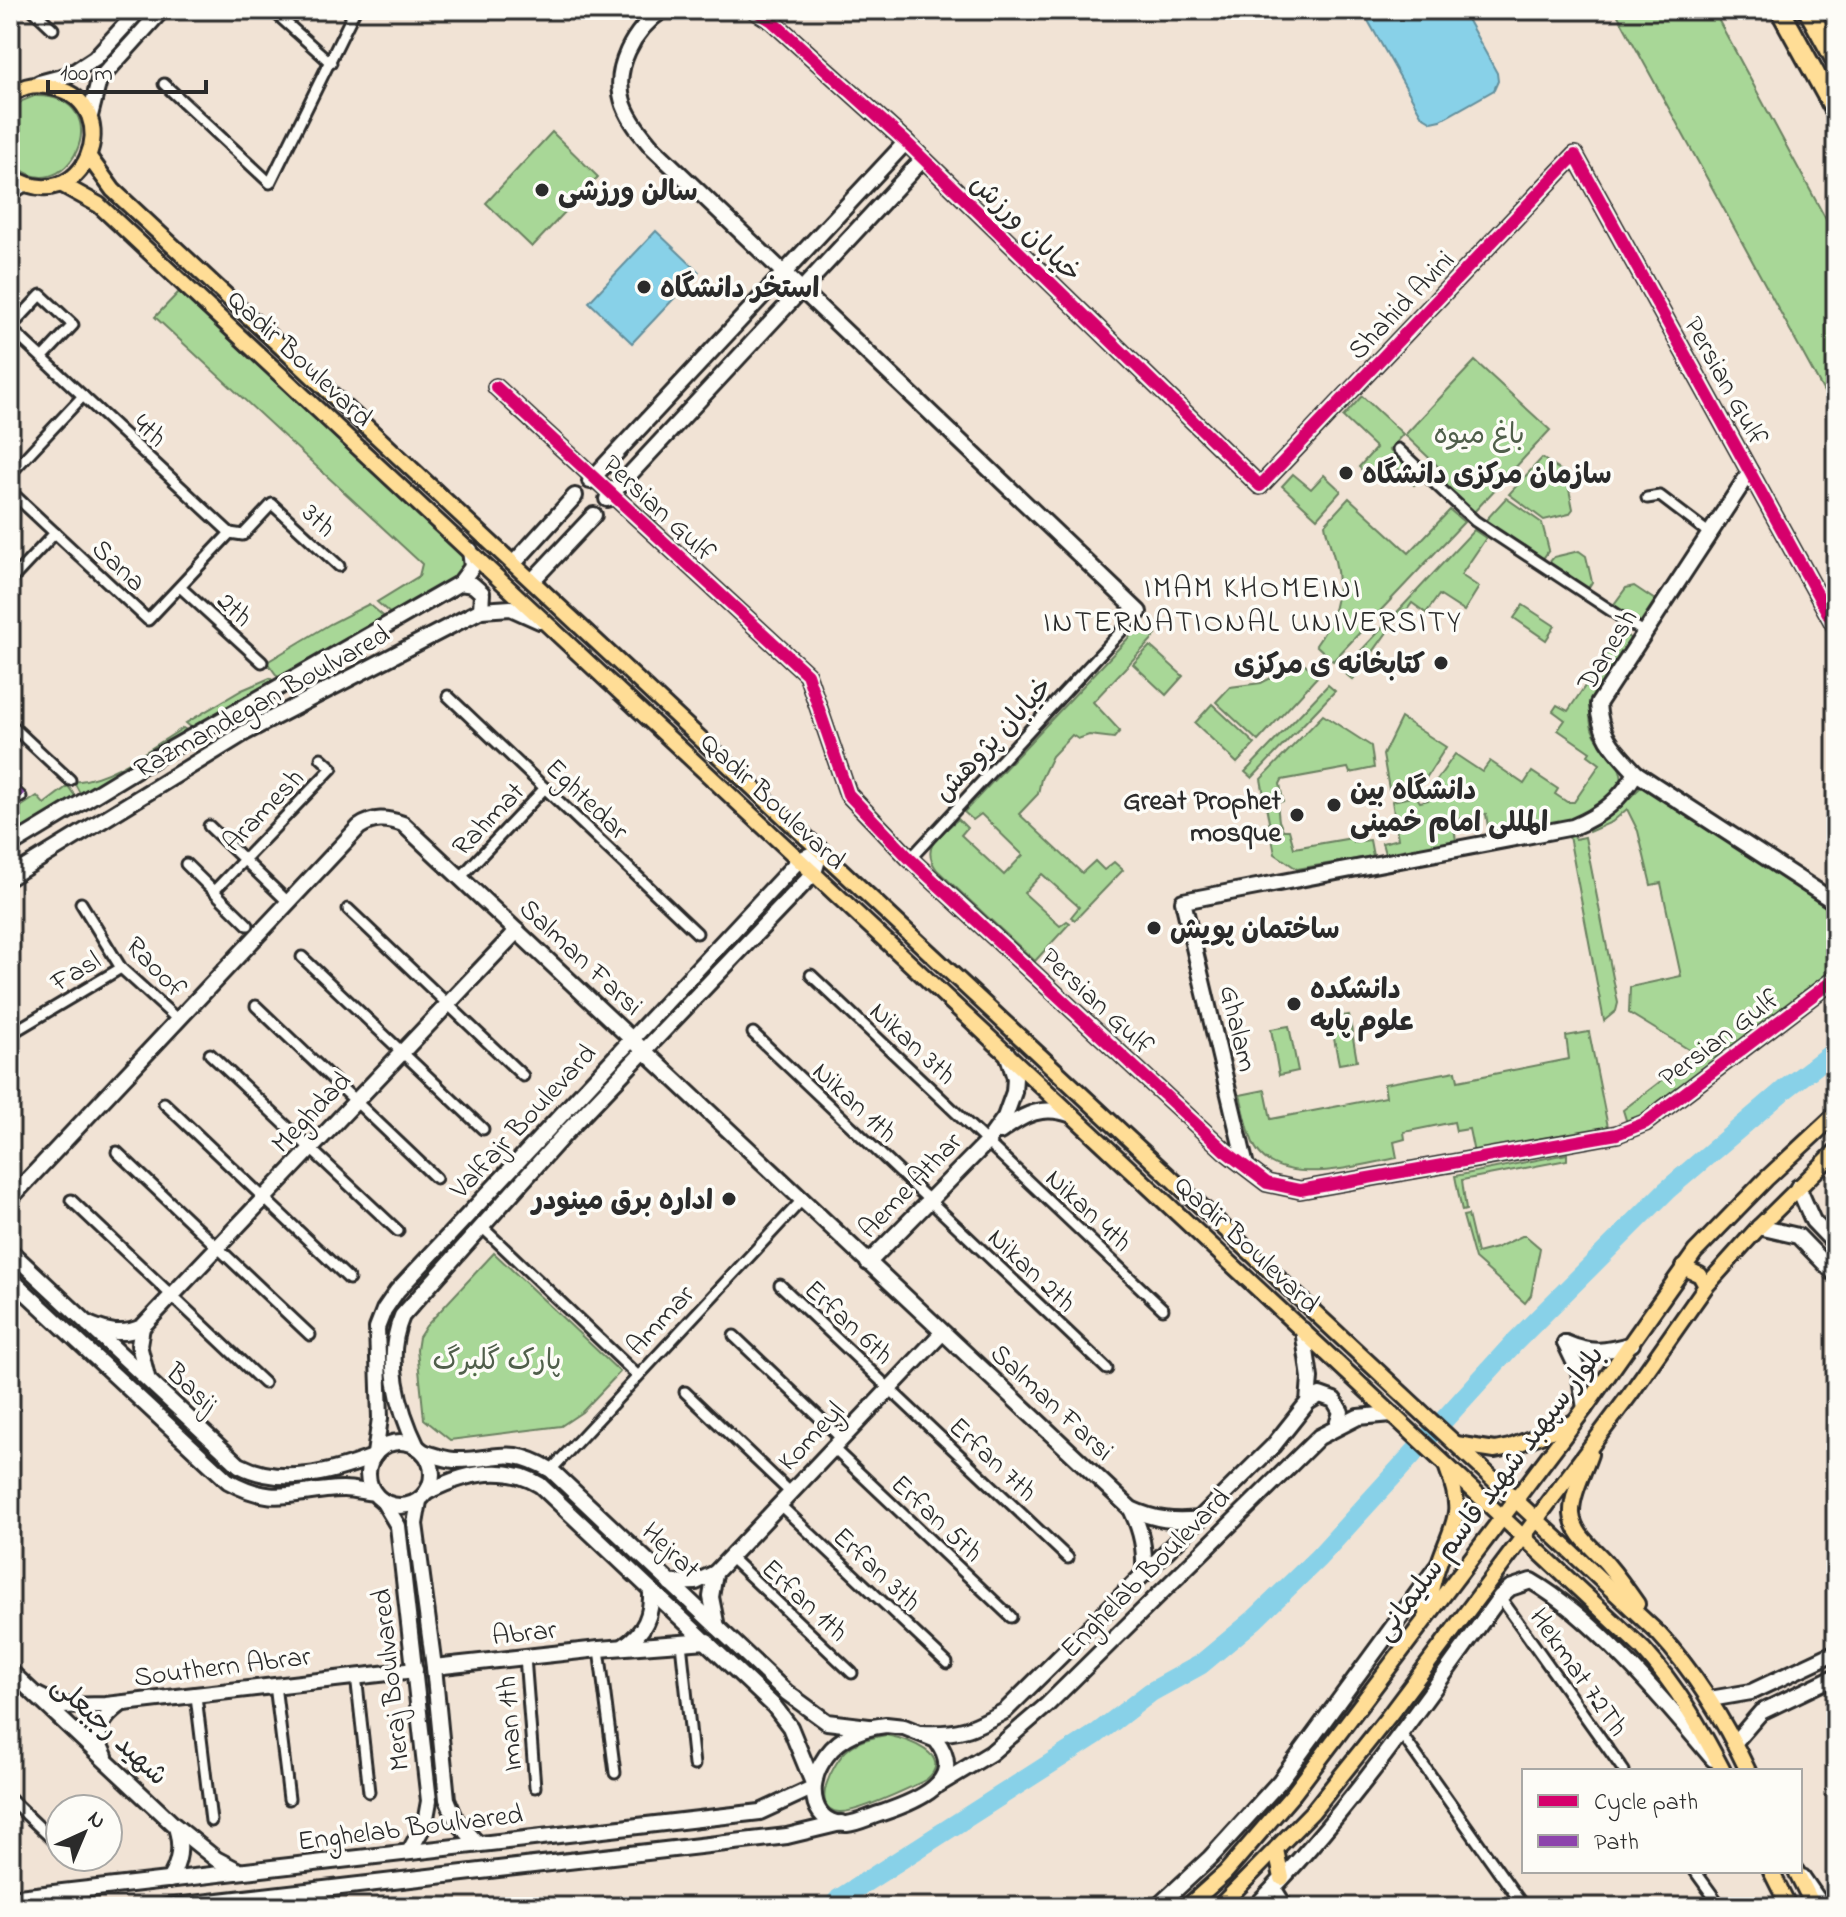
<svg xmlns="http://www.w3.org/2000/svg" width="1846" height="1917" font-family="'Indie Flower','Playpen Sans Arabic',sans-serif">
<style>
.green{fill:#a8d797;stroke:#6a8161;stroke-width:2}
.water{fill:#88d1e8;stroke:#638f9c;stroke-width:2}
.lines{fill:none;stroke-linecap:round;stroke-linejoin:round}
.river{stroke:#88d1e8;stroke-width:20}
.street-casing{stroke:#2b2b2b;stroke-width:15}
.secondary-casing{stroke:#2b2b2b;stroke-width:20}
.primary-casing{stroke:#2b2b2b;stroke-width:20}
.highway-casing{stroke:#2b2b2b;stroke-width:24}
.street{stroke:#fdfcf7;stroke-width:9}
.secondary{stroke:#fdfcf7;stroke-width:14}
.primary{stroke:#ffdd96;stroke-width:14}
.highway{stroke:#ffdd96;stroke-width:18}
.quiet{stroke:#8e44ad;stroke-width:10;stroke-dasharray:20 10;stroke-linecap:butt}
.cycleway-casing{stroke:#fdfcf7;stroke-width:17}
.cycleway{stroke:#d6006c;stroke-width:12}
.poi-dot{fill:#2b2b2b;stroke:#fdfcf7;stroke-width:3}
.labels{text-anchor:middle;stroke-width:7;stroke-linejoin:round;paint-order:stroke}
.poi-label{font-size:28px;font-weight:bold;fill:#2b2b2b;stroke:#fdfcf7;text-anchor:start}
.street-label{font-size:28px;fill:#2b2b2b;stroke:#fdfcf7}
.park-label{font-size:28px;fill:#505f4b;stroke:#fdfcf7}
.neighbourhood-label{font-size:30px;letter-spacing:2px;fill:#2b2b2b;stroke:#fdfcf7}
</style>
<rect width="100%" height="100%" fill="#f1e3d5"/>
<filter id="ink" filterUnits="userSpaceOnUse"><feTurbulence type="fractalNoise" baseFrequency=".0125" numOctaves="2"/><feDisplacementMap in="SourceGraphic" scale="16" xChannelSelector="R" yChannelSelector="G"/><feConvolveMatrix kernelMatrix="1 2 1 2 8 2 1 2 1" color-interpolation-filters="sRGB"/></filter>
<g filter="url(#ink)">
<!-- green -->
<g class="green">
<path d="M1615,10H1713L1836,238V414Z"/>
<path d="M34,96C126,94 64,223 10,159V112L22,101Z"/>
<path d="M552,132L598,177L532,247L486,203Z"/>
<path d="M179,292L463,557L469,565L465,576L393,616L377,602L419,576L422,564L155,317Z"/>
<path d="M1475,361L1550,430L1473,513L1438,480L1444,472L1405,435Z"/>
<path d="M1362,396L1403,434L1389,450L1420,479L1414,485L1390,461L1372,480L1359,467L1376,448L1343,417Z"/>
<path d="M1542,458L1566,474L1573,509L1569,514L1544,520L1509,494Z"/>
<path d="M1293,474L1311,489L1324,475L1341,491L1317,518L1282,486Z"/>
<path d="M1349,498L1409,553L1450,510L1464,522L1333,661L1316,645C1334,620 1343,592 1335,561C1332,549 1327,537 1325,524Z"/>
<path d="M1506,498L1542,523L1549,550L1542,560L1485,521Z"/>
<path d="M1474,530L1486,538L1461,575L1479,587L1464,611L1439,595L1426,613L1412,603L1407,610H1403L1353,680L1342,671Z"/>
<path d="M1579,551L1586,556L1592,582L1587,590L1548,564L1554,557Z"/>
<path d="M1634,586L1655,600L1639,624L1612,607L1626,588Z"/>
<path d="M369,604L387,619L280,680L267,662L330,624Z"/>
<path d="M1523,605L1555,626L1546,640L1514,618Z"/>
<path d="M1146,629L1156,635L1093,702L1120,731L1114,738L1089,735L1078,739L1072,735L1052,756L1041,779L1038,794L1019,814L1082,873L1095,861L1104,870L1114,862L1123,870L1075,920L1071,917L1079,907L1042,874L1024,893L1060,926L1067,921L1070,923L1035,961L937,870C919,846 941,835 958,819L967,828L961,835L1004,875L1023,855L981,814L973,820L964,812L1134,632Z"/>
<path d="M1622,632L1632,640C1614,666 1572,709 1599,741C1611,755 1622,763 1622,784L1609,802L1575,819L1489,833L1486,814L1453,820L1456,841L1386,857L1382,843L1398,839L1392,801L1416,796L1420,802L1428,800L1436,792L1434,784L1455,754L1482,772L1490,761L1524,784L1532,772L1558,789L1555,794L1567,802H1574L1600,764L1588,755L1590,752L1558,730L1565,720L1553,711L1557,705L1568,711Z"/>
<path d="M1150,646L1183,676L1166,695L1133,664Z"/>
<path d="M1305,664L1318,676L1258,741L1216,702L1230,687L1261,683L1295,666Z"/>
<path d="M270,678L276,683L193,729L186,723L242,690Z"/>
<path d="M1328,685L1335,691L1252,778L1245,772Z"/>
<path d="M1212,704L1255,744L1237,763L1195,723Z"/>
<path d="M1323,715L1371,746L1374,768L1350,773L1348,768L1282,780L1280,784L1283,801L1277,803L1279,821L1283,830H1289L1294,848L1352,838L1353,842L1370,840L1373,856L1297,869L1275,854L1261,779Z"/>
<path d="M1401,718L1446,747L1426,778H1414V785L1389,789L1383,755Z"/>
<path d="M183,728L188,731L82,797L74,782C114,778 150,748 183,728Z"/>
<path d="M1649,785L1836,907V970L1638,1117L1627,1123L1623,1110L1696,1054L1629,1013L1630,987L1681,976L1661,883L1651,885L1638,831L1627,809L1612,822L1589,832L1587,826L1610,816L1640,788Z"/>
<path d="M68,786L77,799L10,841V814L37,796L44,804Z"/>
<path d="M1574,835L1575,839L1585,837L1618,1003L1616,1011L1604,1021L1569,836Z"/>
<path d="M1349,1015L1357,1061L1339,1064L1330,1018Z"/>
<path d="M1289,1026L1298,1071L1279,1075L1271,1029Z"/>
<path d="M1589,1032L1608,1127L1474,1153L1469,1129L1456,1131L1454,1122L1404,1132L1405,1139L1394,1142L1397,1158C1358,1165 1275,1191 1253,1143C1247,1128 1244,1110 1240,1095L1265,1090L1271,1119L1386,1097L1384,1084L1456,1071L1458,1081L1569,1059L1566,1036Z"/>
<path d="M1567,1154V1160L1462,1180L1466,1210L1462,1211L1455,1176Z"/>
<path d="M1468,1215L1477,1253L1496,1248L1522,1236H1526L1540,1248L1531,1295L1525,1303L1475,1259L1463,1216Z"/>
<path d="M494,1253L620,1372L582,1412L561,1426L450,1440L424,1419L417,1350L419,1337L426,1326Z"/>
<path d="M886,1735C906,1739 956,1755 926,1780C909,1788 856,1814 839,1812C808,1809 834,1762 846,1751C858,1740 871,1738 886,1735Z"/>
</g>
<!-- water -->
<g class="water">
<path d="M1362,10H1462L1497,73L1498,81L1494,90L1441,120L1432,122L1422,116Z"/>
<path d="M656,231L699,272L632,343L589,302Z"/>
</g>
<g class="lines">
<!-- river -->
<path class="river" d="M832,1907L839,1899L1095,1735L1151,1692L1200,1665L1254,1620L1318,1558L1514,1343L1667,1190L1784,1090L1836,1050"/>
<!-- street casing -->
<g class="street-casing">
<g id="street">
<path d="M33,10L53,29"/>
<path d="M272,10L331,63"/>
<path d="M164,84L270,183L355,10"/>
<path d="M42,358L73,325L41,295L10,328L230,533"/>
<path d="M1398,449L1475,521L1645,633"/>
<path d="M10,474L83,396"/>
<path d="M10,491L148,620L230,533"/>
<path d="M1647,498L1660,496L1710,534"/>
<path d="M230,533L243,535L272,504L339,566"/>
<path d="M10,581L55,533"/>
<path d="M180,587L262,662"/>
<path d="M448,696L697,933"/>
<path d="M10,724L70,780"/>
<path d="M10,787L21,797"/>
<path d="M209,826L288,902"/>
<path d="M910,859L1139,612"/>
<path d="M186,864L248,925"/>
<path d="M460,878L545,788"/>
<path d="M214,891L332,768L321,758"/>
<path d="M81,903L121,968L177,1019"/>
<path d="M348,909L523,1076"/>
<path d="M302,957L483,1129"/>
<path d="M811,975L1163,1309"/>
<path d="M256,1006L436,1178"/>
<path d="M753,1033L1107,1369"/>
<path d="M10,1034L121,968"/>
<path d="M210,1054L398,1231"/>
<path d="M164,1103L349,1279"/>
<path d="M117,1152L310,1335"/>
<path d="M71,1200L264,1383"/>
<path d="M482,1227L637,1375"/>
<path d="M780,1285L1068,1558"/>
<path d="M734,1336L842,1439"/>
<path d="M685,1392L791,1493"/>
<path d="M833,1448L1011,1617"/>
<path d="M551,1470L802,1200"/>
<path d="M780,1505L947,1663"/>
<path d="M730,1557L852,1673"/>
<path d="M1500,1597L1624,1771"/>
<path d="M681,1643L694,1765"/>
<path d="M599,1649L615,1773"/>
<path d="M525,1657L535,1787"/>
<path d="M356,1675L369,1792"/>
<path d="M275,1685L289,1799"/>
<path d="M196,1696L211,1821"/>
<path d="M1402,1735L1524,1907"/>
<path d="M10,1799L52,1839"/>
<path d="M1695,1871L1721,1907"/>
<path d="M1804,1875L1826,1907"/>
<path d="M1275,1886L1288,1907"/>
</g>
</g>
<!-- secondary casing -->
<g class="secondary-casing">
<g id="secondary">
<path d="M663,10C634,29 611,69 624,105C630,121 641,134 652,147L1139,612"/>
<path d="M754,10L772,21L906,142L1260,486L1575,155L1836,628"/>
<path d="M39,83L69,75L95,58L139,10"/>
<path d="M90,116L99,80L162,10"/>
<path d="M10,193L23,184"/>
<path d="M496,387L807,674L848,794L910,859L1225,1151L1267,1183L1300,1190L1617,1134L1645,1123L1836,978"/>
<path d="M1750,472L1598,704C1600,737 1615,750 1636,773L1836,903"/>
<path d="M590,481L906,142"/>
<path d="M607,499L923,159"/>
<path d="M514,563L575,496"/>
<path d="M533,580L594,515"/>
<path d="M460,583L473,585L482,593L481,610"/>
<path d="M10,846L150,761L460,583L472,567L470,550"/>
<path d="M10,877L246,732L481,610L511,608L540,621"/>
<path d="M1000,1132C1024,1114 1043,1104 1072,1115"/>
<path d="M1246,1166L1183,901L1573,827C1602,815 1620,800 1636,773"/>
<path d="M1798,1187L1813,1221L1836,1245"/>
<path d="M10,1199L359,827C374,817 386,818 403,824L1131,1509C1155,1520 1174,1522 1200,1519"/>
<path d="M1759,1227L1798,1236L1836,1275"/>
<path d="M10,1251L239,1465C281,1487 331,1473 373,1457"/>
<path d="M868,1263L987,1142L1005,1117L1014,1092L1015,1078L1007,1053"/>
<path d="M10,1278L228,1481C277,1508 294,1490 343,1489C353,1489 364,1492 374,1493"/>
<path d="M88,1324C107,1332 122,1336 142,1327L517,931"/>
<path d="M142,1327L139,1345L147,1377"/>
<path d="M1565,1343C1591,1354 1605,1352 1632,1344"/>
<path d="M1565,1343L1579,1372L1585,1408"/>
<path d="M1308,1402L1320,1395L1334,1400L1341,1412L1337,1425"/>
<circle cx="400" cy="1474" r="32"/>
<path d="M417,1447C398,1408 384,1358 402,1316L562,1137L814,873L821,850"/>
<path d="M423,1452C433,1455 444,1459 454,1460C498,1461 506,1444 551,1470L786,1692L827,1722L869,1727"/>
<path d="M375,1454L380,1418L377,1328L384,1310L397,1291L799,860L821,850"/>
<path d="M427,1492C462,1474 504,1463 540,1485L774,1706L790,1727L813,1783"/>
<path d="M383,1501L398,1526L429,1801L425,1823L409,1852"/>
<path d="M419,1501L415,1524L434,1667L447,1799L456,1820L478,1844"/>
<path d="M1131,1509C1142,1532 1145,1549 1144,1574"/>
<path d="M715,1573L711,1597L717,1627"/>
<path d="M670,1583L696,1582L715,1573L942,1333"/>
<path d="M624,1646C645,1632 652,1615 651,1591"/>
<path d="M434,1667L599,1649L707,1641"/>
<path d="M10,1671L175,1826L216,1859L239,1871"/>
<path d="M37,1695L59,1706L106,1705L415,1670"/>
<path d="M1710,1699L1751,1692L1836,1652"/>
<path d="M886,1725L904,1727L936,1740C969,1782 914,1802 882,1813C871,1816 858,1823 847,1824C812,1825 807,1788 821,1764C835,1739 858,1728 886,1725Z"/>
<path d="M921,1733C960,1735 972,1729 1005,1711L1273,1446L1308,1402L1310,1378L1303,1330"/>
<path d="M1735,1742L1761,1712L1836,1676"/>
<path d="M105,1756C92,1733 101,1719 121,1704"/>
<path d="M938,1785L991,1753L1047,1705L1319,1437L1358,1417L1392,1414"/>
<path d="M169,1880C180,1862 182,1847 176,1827"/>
<path d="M10,1898L760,1812L812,1788"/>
<path d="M166,1907L787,1836L841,1823"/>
<path d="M1157,1907L1210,1858L1280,1781L1436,1568"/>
<path d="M1255,1907C1348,1813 1422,1704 1500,1597L1510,1588L1531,1581C1595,1618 1665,1702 1713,1759"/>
</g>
</g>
<!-- primary casing -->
<g class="primary-casing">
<g id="primary">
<path d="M10,95C25,84 38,83 56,88C127,107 85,223 10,176"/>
<path d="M89,157L113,190L1659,1634C1697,1675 1724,1720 1748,1771"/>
<path d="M61,184L99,205L1643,1649C1678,1688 1699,1725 1723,1771"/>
<path d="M1683,1267L1700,1275L1706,1286"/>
<path d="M1456,1444L1495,1450L1510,1447L1574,1422"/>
<path d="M1590,1454C1584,1472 1571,1495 1572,1514C1574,1536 1595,1549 1607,1564C1618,1577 1628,1591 1637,1604"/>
<path d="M1426,1612C1430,1596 1433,1579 1439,1563C1454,1519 1465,1516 1447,1468"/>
<path d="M1276,1850L1282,1878"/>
<path d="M1771,1871L1789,1907"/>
<path d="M1796,1871L1814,1907"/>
<path d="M1187,1907L1225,1873L1294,1793L1585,1408L1695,1252L1766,1179L1836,1114"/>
<path d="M1219,1907L1313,1811L1388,1717L1631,1393L1706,1286L1759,1227L1836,1151"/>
</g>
</g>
<!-- highway casing -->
<g class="highway-casing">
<g id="highway">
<path d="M1780,10L1836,112"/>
<path d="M1808,10L1836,61"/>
</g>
</g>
<!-- street -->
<use href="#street" class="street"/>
<!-- secondary -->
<use href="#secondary" class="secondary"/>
<!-- primary -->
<use href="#primary" class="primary"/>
<!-- highway -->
<use href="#highway" class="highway"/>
<!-- quiet -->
<path class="quiet" d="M10,787L21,797"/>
<!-- cycleway casing -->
<g class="cycleway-casing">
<g id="cycleway">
<path d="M754,10L772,21L906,142L1260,486L1575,155L1836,628"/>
<path d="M496,387L807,674L848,794L910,859L1225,1151L1267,1183L1300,1190L1617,1134L1645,1123L1836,978"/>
</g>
</g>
<!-- cycleway -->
<use href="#cycleway" class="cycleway"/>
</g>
</g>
<!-- markers -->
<g class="poi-dot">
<circle cx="542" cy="190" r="8"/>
<circle cx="644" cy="287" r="8"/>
<circle cx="1346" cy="473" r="8"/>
<circle cx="1441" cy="663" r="8"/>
<circle cx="1334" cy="805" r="8"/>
<circle cx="1297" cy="815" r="8"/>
<circle cx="1154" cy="928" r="8"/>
<circle cx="1294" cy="1004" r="8"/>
<circle cx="729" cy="1199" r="8"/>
</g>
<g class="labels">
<!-- poi labels -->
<g class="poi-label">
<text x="558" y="200">سالن ورزشی</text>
<text x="660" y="297">استخر دانشگاه</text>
<text x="1362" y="483">سازمان مرکزی دانشگاه</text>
<text x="1425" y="673" text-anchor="end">کتابخانه ی مرکزی</text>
<text x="1350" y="799">دانشگاه بین<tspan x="1350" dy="32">المللی امام خمینی</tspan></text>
<text x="1281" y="809" text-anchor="end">Great Prophet<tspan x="1281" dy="32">mosque</tspan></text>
<text x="1170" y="938">ساختمان پویش</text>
<text x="1310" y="998">دانشکده<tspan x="1310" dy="32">علوم پایه</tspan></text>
<text x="713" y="1209" text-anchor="end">اداره برق مینودر</text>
</g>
<!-- street labels -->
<g class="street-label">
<text transform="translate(1027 227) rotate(44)" y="10">خیابان ورزش</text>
<text transform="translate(1400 304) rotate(-46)" y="10">Shahid Avini</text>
<text transform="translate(301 357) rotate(43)" y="10">Qadir Boulevard</text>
<text transform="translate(1727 380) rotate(61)" y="10">Persian Gulf</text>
<text transform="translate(151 429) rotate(43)" y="10">4th</text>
<text transform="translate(660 507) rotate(43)" y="10">Persian Gulf</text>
<text transform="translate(320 519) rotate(43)" y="10">3th</text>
<text transform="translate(120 564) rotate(43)" y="10">Sana</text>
<text transform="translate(236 608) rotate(43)" y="10">2th</text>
<text transform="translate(1606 649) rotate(-59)" y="10">Danesh</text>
<text transform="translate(261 700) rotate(-29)" y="10">Razmandegan Boulvared</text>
<text transform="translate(992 738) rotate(-47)" y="10">خیابان پژوهش</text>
<text transform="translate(588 798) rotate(44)" y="10">Eghtedar</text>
<text transform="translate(774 800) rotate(43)" y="10">Qadir Boulevard</text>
<text transform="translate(262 809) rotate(-46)" y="10">Aramesh</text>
<text transform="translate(487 818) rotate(-46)" y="10">Rahmat</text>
<text transform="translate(582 956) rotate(43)" y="10">Salman Farsi</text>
<text transform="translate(157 966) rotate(46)" y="10">Raoof</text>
<text transform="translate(75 970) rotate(-31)" y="10">Fasl</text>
<text transform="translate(1098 1000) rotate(43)" y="10">Persian Gulf</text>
<text transform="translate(1240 1028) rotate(77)" y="10">Ghalam</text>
<text transform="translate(1718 1037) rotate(-37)" y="10">Persian Gulf</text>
<text transform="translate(914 1042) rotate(43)" y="10">Nikan 3th</text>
<text transform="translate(856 1101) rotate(43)" y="10">Nikan 1th</text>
<text transform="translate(310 1111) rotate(-46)" y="10">Meghdad</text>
<text transform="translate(522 1120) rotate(-47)" y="10">Valfajr Boulevard</text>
<text transform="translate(909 1184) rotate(-46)" y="10">Aeme Athar</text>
<text transform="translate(1090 1209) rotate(43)" y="10">Nikan 4th</text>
<text transform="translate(1248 1243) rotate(43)" y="10">Qadir Boulevard</text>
<text transform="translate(1033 1269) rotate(43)" y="10">Nikan 2th</text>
<text transform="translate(659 1319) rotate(-47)" y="10">Ammar</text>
<text transform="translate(850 1321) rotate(43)" y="10">Erfan 6th</text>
<text transform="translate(193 1387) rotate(43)" y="10">Basij</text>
<text transform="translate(1053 1401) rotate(43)" y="10">Salman Farsi</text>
<text transform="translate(810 1435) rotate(-47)" y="10">Komeyl</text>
<text transform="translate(994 1458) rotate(43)" y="10">Erfan 7th</text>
<text transform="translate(1488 1492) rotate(-53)" y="10">بلوار سپهبد شهید قاسم سلیمانی</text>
<text transform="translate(938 1517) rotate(43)" y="10">Erfan 5th</text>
<text transform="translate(672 1549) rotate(43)" y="10">Hejrat</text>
<text transform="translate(878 1568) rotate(43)" y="10">Erfan 3th</text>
<text transform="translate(1144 1572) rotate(-45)" y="10">Enghelab Boulevard</text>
<text transform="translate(806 1599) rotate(43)" y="10">Erfan 1th</text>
<text transform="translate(524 1631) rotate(-6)" y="10">Abrar</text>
<text transform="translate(222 1665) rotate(-7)" y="10">Southern Abrar</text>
<text transform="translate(1580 1671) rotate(55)" y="10">Hekmat 72Th</text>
<text transform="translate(389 1680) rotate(-96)" y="10">Meraj Boulvared</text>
<text transform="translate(508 1724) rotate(-94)" y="10">Iman 1th</text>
<text transform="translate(111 1729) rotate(43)" y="10">شهید رجبعلی</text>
<text transform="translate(410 1826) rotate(-7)" y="10">Enghelab Boulvared</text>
</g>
<!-- park labels -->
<g class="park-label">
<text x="1479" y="443">باغ میوه</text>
<text x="497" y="1369">پارک گلبرگ</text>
</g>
<!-- neighbourhood labels -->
<g class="neighbourhood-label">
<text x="1253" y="597">IMAM KHOMEINI<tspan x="1253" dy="34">INTERNATIONAL UNIVERSITY</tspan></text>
</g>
</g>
<!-- margin -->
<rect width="1846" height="1917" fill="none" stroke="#fdfcf7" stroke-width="40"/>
<rect x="20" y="20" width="1806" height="1877" fill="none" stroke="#2b2b2b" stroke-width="3" filter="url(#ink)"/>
<!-- legend -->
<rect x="1522" y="1769" width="280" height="104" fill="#fdfcf7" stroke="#a9a8a5" stroke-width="2"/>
<rect x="1538" y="1795" width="40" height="12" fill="#d6006c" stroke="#a9a8a5" stroke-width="2"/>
<text x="1594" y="1809" font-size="24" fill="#2b2b2b">Cycle path</text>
<rect x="1538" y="1835" width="40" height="12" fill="#8e44ad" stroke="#a9a8a5" stroke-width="2"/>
<text x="1594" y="1849" font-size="24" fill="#2b2b2b">Path</text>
<!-- north arrow -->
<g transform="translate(84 1833) rotate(44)"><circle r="38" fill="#fdfcf7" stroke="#a9a8a5" stroke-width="2"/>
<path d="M0-6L14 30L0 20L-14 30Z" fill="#2b2b2b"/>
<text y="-12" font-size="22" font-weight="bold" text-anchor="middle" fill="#2b2b2b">N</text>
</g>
<!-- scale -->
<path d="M48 80v12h158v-12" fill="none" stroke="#2b2b2b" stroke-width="4"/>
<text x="60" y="80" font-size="24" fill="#2b2b2b" stroke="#fdfcf7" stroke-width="6" paint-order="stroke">100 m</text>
</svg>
